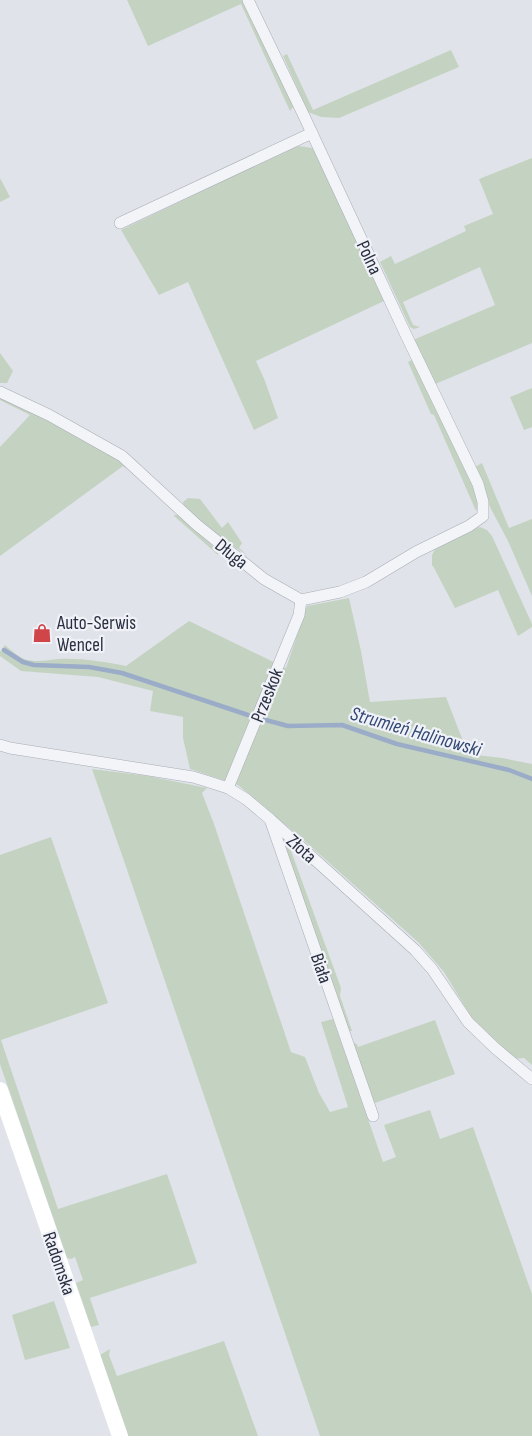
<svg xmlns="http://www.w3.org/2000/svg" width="532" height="1436" font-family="'Sofia Sans Condensed',sans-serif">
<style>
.green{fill:#c4d3c1}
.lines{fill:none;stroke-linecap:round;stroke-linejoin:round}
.stream{stroke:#9bacc9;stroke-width:4.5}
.street-casing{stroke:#a9adb7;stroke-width:12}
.street{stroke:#f3f4f7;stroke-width:11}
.secondary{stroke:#fff;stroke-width:16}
.labels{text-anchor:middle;stroke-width:4.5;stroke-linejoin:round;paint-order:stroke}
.street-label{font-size:19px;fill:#292f41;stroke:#f0f2f7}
.poi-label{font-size:19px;fill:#292f41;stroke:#f0f2f7;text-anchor:start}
.water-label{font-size:20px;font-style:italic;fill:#334975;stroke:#f0f2f7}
</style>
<rect width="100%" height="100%" fill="#e0e3e9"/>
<!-- green -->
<g class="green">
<path d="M127,0H243L294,106L290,111L241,4L148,46Z"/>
<path d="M451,50L459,67L339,118L321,117L308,112L283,56L287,54L313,110Z"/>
<path d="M299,146L312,148L315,151L384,301L256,361L265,381L278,418L254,430L188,282L159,295L121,230L292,148Z"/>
<path d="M532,158V343L433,385L413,340L495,305L480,267L403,302L413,325L420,327L414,329L410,327L380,262L391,256L395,264L466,231L464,226L493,214L479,179Z"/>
<path d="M0,178L10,197L0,202Z"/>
<path d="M0,353L13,371L7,383H0Z"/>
<path d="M412,360L472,482L476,491L478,508L476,511L434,415L431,414L408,362Z"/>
<path d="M532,388V427L524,430L510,397Z"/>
<path d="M0,397L89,441L129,466L127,469L123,466L0,556V447L30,415L0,400Z"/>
<path d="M482,463L509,528L532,519V596L508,541L490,507L475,467Z"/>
<path d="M188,498L200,499L222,528L228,522L242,543L239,548L247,555L217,536L184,507L183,502Z"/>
<path d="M173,515H179L218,551V555Z"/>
<path d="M480,527L487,530L492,536L532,624V627L518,636L498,590L455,608L433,566H432V555L437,545L472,528Z"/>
<path d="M349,598L361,651L370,702L446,697L468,754L502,758L532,764V1065L524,1058L513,1059L473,1020L444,972L418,942L299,836L238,785L190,769L183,738V717L150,711L153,691L98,677L21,671L0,656V652L5,645C11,650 17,656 24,659C36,663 47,660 59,659C81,658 105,662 126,666L189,621L286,668L307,606Z"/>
<path d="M92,769L148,776L207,788L202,793L214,824L291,1052L305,1057L319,1093L330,1112L348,1107L321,1022L333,1019L383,1162L396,1157L384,1125L430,1110L440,1139L473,1127L532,1294V1436H320L123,858Z"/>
<path d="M282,836L287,840L341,988L340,996L352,1031H348Z"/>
<path d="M51,837L108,1003L1,1040L58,1209L167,1174L197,1263L90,1298L99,1325L91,1327L76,1283L83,1280L75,1257L71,1259L67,1258L0,1064V855Z"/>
<path d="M435,1020L455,1074L375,1103L372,1099L353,1046L354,1043L357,1044L358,1047Z"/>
<path d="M54,1301L70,1348L25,1360L12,1315Z"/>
<path d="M224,1341L258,1436H128L100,1355L110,1349L109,1355L117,1376Z"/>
</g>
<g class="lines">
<!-- stream -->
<g class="stream">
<path d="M4,650L23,662L34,665L89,667L122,673L248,715"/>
<path d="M262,719L288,726L342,725L397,744L509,770L532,779"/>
</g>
<!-- street casing -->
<g class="street-casing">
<g id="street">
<path d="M120,223L312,133"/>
<path d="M0,392L49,415L122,456L197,525L264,579L301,600L340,592L366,582L416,552L469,526L483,516V502L478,484L406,335L304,116L248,0"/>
<path d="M0,745L10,748L193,777L203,780L228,788L246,799L271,820L415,950L432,969L468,1022L495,1048L532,1079"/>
<path d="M228,788L299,615L301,600"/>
<path d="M271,822L373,1116"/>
</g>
</g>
<!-- street -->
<use href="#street" class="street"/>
<!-- secondary -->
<path class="secondary" d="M0,1090L120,1436"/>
</g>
<!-- icons -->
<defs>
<g id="shop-bare" transform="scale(1.5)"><path d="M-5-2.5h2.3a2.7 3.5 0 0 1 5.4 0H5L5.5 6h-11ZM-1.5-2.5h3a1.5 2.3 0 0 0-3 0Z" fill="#cf454a" stroke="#f0f2f7" stroke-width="2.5" paint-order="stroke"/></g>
</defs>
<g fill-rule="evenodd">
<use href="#shop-bare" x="42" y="633"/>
</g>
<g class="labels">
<!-- street labels -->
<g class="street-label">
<text transform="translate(370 257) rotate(65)" y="7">Polna</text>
<text transform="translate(232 553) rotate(39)" y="7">Długa</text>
<text transform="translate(266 695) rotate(-68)" y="7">Przeskok</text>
<text transform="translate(302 848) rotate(42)" y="7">Złota</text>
<text transform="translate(322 968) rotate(71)" y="7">Biała</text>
<text transform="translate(60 1263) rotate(71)" y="7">Radomska</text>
</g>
<!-- poi labels -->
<g class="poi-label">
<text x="57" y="629">Auto-Serwis<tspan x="57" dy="22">Wencel</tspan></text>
</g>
<!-- water labels -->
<g class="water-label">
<text transform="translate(416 731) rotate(16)" y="7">Strumień Halinowski</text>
</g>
</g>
</svg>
